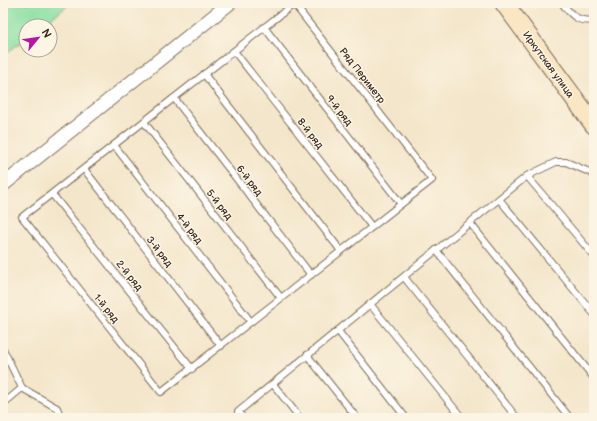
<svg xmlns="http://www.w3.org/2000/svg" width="597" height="421" font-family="'Balsamiq Sans',sans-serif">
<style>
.green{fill:#8ae0a3;stroke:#628560}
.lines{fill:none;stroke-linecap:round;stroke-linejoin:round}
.lane-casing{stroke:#7c6c5a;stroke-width:8}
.street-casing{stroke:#7c6c5a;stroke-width:15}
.secondary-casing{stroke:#7c6c5a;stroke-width:20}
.lane{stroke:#fff;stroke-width:6}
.street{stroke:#fff;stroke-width:13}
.secondary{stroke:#fbe6c4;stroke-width:18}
.labels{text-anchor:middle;stroke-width:3;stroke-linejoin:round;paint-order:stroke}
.street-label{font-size:10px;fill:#3b2a1e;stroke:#fcf5e5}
</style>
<rect width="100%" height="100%" fill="#fcf5e5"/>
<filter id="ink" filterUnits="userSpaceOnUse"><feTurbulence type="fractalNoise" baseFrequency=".025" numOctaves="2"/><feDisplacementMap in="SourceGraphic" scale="8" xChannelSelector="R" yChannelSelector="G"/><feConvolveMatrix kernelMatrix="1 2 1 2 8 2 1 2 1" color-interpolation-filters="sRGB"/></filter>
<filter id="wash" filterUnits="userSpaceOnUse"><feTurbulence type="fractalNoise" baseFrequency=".012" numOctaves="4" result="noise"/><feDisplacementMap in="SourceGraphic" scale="16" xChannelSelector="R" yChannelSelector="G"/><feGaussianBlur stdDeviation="0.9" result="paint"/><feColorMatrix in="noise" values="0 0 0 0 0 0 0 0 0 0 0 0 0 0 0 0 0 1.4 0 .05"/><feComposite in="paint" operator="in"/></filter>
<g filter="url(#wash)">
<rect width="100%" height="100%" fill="#f4e6ca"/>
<!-- green -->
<path class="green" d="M3,3H71L41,26H26V38L3,56Z"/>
</g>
<g filter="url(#ink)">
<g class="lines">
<!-- lane casing -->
<g class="lane-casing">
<g id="lane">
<path d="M562,3C571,15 578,23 594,20"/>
<path d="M294,4L432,180L161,392L22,217C113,146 203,75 294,4L295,3"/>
<path d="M264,27L401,204"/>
<path d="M234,51L372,227"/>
<path d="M204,74L341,251"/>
<path d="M174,98L311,275"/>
<path d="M144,122L281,298"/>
<path d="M114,145L251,322"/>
<path d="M84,169L221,346"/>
<path d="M527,176L594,256"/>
<path d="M52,194L192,369"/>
<path d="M499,199L594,314"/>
<path d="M470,223L594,378"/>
<path d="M436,250L570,418"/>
<path d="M404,277L517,418"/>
<path d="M370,304L462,418"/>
<path d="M338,331L406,418"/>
<path d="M3,349L22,388L3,404"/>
<path d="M307,355L357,418"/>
<path d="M273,384L300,418"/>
<path d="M22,388L57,408L61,418"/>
<path d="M243,418L238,412L527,176L556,162H566L594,174"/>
</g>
</g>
<!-- street casing -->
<g class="street-casing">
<path id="street" d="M3,185L230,3"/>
</g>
<!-- secondary casing -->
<g class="secondary-casing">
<path id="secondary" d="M504,3L594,125"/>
</g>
<!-- lane -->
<use href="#lane" class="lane"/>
<!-- street -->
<use href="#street" class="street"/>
<!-- secondary -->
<use href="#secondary" class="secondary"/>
</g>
</g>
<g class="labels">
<!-- street labels -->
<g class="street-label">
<text transform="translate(549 64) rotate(54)" y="4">Иркутская улица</text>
<text transform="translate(363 75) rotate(52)" y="4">Ряд Периметр</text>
<text transform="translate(340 110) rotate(52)" y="4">9-й ряд</text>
<text transform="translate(311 133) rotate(52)" y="4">8-й ряд</text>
<text transform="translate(250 180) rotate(52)" y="4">6-й ряд</text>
<text transform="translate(220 204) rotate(52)" y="4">5-й ряд</text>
<text transform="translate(190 228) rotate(52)" y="4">4-й ряд</text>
<text transform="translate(160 251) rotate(52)" y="4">3-й ряд</text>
<text transform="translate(130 275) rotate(51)" y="4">2-й ряд</text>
<text transform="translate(107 308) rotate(51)" y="4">1-й ряд</text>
</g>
</g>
<!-- margin -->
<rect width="597" height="421" fill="none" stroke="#fcf5e5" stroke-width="16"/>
<!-- north arrow -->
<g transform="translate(38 38) rotate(61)"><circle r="19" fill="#fcf5e5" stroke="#afa495"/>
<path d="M0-3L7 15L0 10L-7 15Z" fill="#b5179e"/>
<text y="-6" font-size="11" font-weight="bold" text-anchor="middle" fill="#3b2a1e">N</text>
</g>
</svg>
